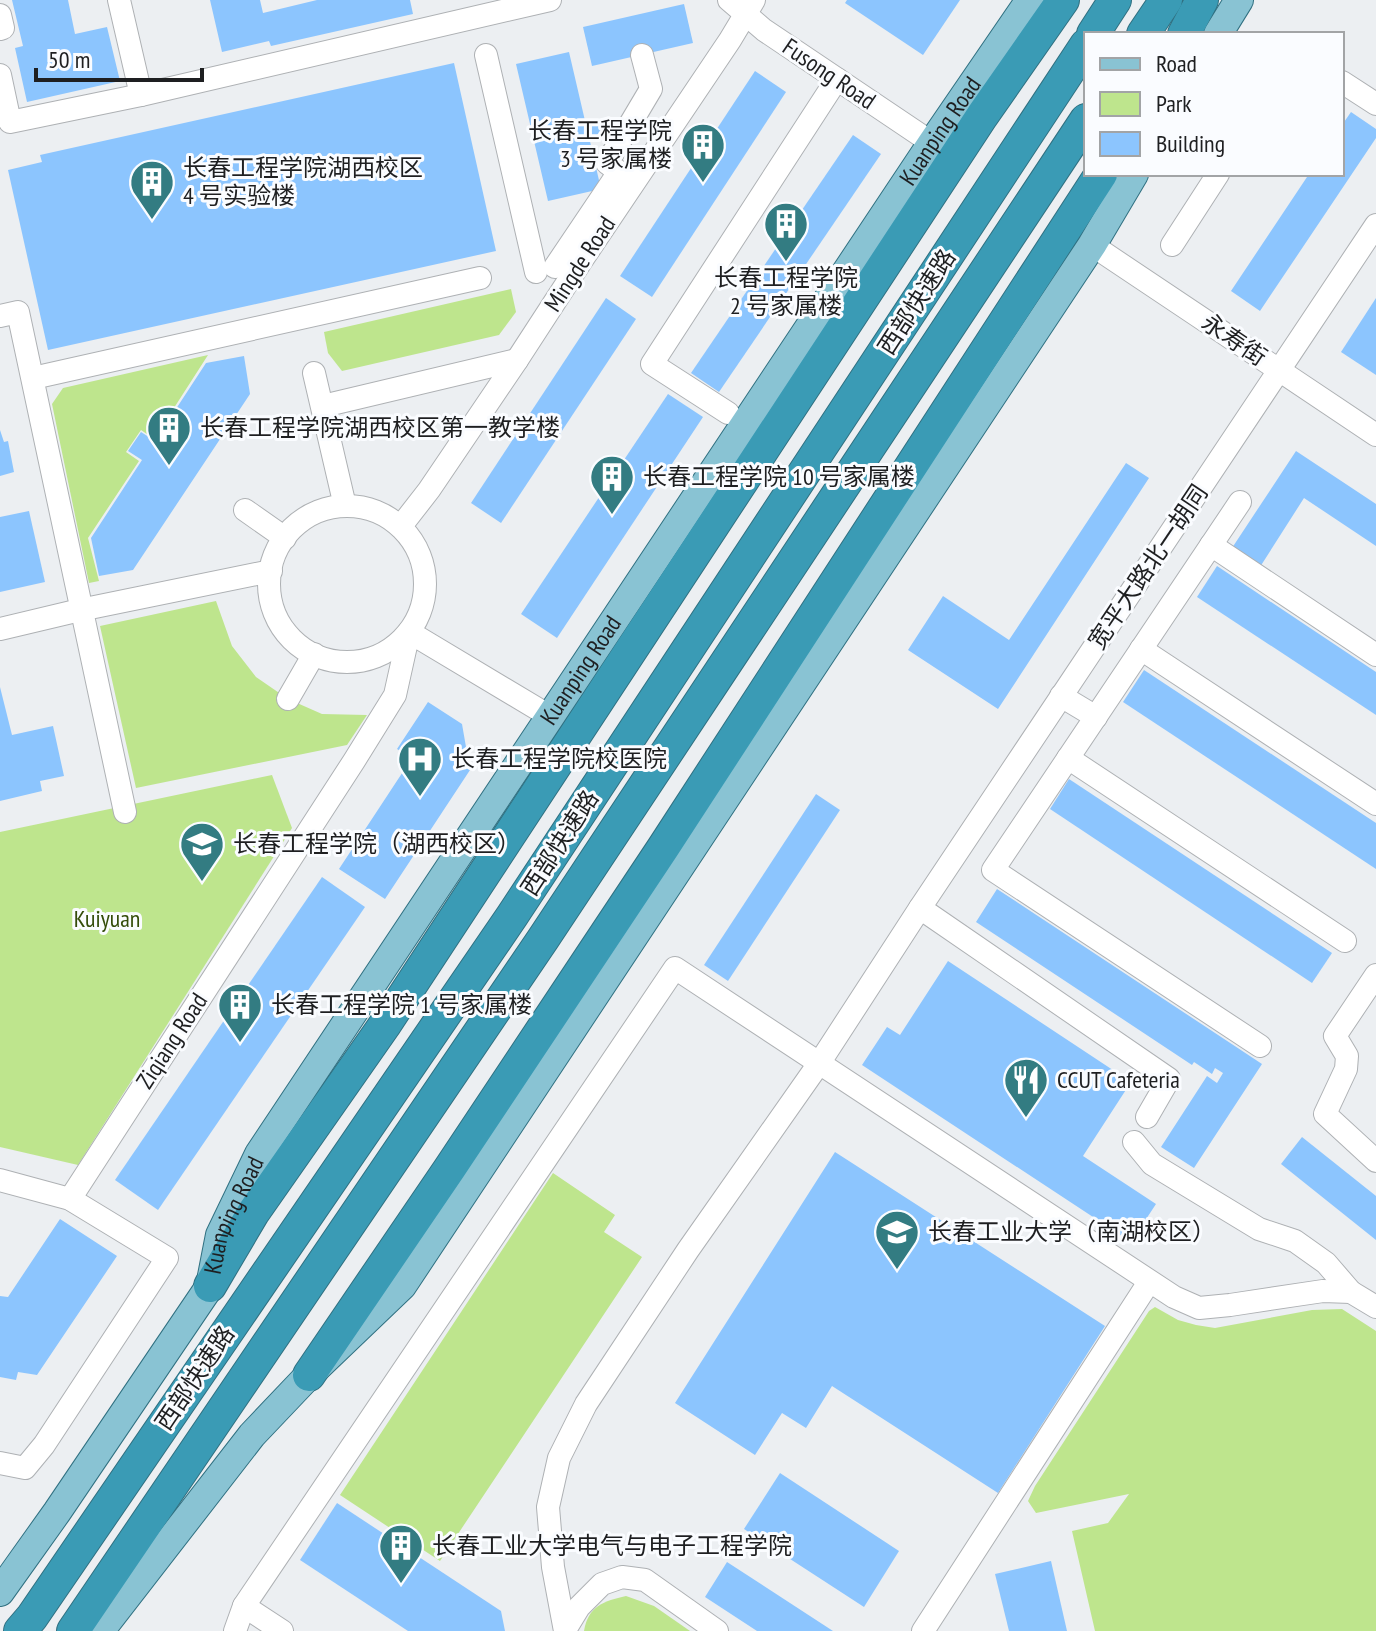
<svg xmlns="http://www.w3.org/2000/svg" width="1376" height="1631" font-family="'PT Sans Narrow','Noto Sans SC',sans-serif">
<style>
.green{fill:#bee58d}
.building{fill:#8cc5fe}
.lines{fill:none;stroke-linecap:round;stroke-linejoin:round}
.minor-casing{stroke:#aeb1b4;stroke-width:24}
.major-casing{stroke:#307081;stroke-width:30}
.highway-casing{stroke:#307081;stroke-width:34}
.minor{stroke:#fff;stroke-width:22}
.major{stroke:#89c3d3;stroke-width:28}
.highway{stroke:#3a9bb5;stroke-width:32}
.labels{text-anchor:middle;stroke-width:6;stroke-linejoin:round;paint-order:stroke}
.street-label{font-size:24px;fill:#1e1f21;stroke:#fafcff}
.poi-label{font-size:24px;fill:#1e1f21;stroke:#fafcff;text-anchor:start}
.park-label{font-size:24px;fill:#344d0a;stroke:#fafcff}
</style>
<rect width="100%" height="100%" fill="#eceff2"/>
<!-- green -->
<g class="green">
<path d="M511,289L516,312L499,335L342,371L328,353L324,332Z"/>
<path d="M208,355L154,439L141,430L126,452L139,461L88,538L99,581L89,583L52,404L63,388Z"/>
<path d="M216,601L232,646L256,677L288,699L322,714L367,715L347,745L136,788L100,626Z"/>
<path d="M272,775L292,828L78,1165L0,1147V832Z"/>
<path d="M553,1173L615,1215L604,1232L642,1257L440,1561L340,1495Z"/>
<path d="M1155,1307L1178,1320L1196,1325L1215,1328L1312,1310L1342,1309L1376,1331V1631H1095L1072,1531L1108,1523L1129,1494L1036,1513L1028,1501L1035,1486L1149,1311Z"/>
<path d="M626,1596L654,1606L690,1631H584C588,1606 604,1601 626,1596Z"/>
</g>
<!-- building -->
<g class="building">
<path d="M12,0H68L75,34L107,27L120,81L27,102L15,48L23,46Z"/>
<path d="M210,0H260L263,13L317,0H410L413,14L271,46L269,41L222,52Z"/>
<path d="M847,0H960L923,55L845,3Z"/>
<path d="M684,4L693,43L592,66L583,27Z"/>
<path d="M569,52L586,125L606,121L609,132L589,137L601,189L548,201L516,64Z"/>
<path d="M454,63L496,251L48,350L8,170L42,162L40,155Z"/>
<path d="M755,71L786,92L652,297L620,276Z"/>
<path d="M1351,112L1376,129V138L1260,311L1231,291L1309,174H1342V125Z"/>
<path d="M853,135L881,154L719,392L691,373Z"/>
<path d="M606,298L636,319L501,523L471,503Z"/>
<path d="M1376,298V375L1341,352Z"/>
<path d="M244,356L250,394L133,570L99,576L91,538L142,460L128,451L141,432L155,441L206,363Z"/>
<path d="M668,394L703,417L557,638L521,614Z"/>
<path d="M0,430L4,442L8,441L14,472L0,476Z"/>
<path d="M1296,451L1376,504V546L1304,498L1260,567L1232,548Z"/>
<path d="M1126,463L1149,478L998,709L908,650L943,596L1009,640Z"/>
<path d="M29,511L45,582L0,592V517Z"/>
<path d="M1217,566L1376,672V715L1197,597Z"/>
<path d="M1144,670L1376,823V869L1123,702Z"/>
<path d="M0,687L12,735L53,726L64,776L40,781L42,791L0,801Z"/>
<path d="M428,702L462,724L470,770L385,899L339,869L412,758L397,749Z"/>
<path d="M1069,779L1332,953L1312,983L1050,809Z"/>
<path d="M816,794L840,810L728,981L704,965Z"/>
<path d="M322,877L365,907L158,1210L115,1180Z"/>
<path d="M997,889L1262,1064L1194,1168L1161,1147L1207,1076L1217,1083L1223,1073L1215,1068L1212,1074L1194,1062L1192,1065L976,922Z"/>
<path d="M948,961L1131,1082L1083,1156L1156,1204L1131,1242L862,1065L887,1027L900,1035Z"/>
<path d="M1302,1137L1376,1196V1240L1281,1164Z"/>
<path d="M835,1152L1105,1326L998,1493L832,1386L806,1428L782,1413L755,1455L675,1403Z"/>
<path d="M60,1219L117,1256L37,1375L18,1372L16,1380L0,1377V1296L8,1297Z"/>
<path d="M780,1473L899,1551L864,1607L744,1529Z"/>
<path d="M337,1503L501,1611L505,1631H408L300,1560Z"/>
<path d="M1051,1561L1067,1631H1009L995,1574Z"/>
<path d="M727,1562L833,1631H757L705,1597Z"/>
</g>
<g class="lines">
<!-- minor casing -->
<g class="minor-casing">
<g id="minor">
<path d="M119,0L141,95"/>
<path d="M729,0L764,30L932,143"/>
<path d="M0,15L3,28L0,29"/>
<path d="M486,55L536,272"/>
<path d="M0,75L10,122L141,95L550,0"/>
<path d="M1342,82L1376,104"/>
<path d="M1092,245L1376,435"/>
<path d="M1172,245L1218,174"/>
<path d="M555,267L619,172L607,163L651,89L642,55"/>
<path d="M0,316L18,312L125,812"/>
<path d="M314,373L345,506"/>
<path d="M33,378L480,278"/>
<path d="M323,406L517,360"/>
<path d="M728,413L652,364L837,79"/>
<path d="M1240,502L993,870L1260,1046"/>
<circle cx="347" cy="584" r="78"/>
<path d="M245,510L285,538"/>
<path d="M401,526L429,490L517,360L582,260L730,40L754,0"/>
<path d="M1211,545L1376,655"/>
<path d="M0,629L80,610L271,571"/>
<path d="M1141,649L1376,804"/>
<path d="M1061,696L1096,717"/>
<path d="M288,699L314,654"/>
<path d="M1068,758L1345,941"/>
<path d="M920,908L1169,1079L1147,1117"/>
<path d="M1376,975L1335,1036L1347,1056L1346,1069L1325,1114L1376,1161"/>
<path d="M1134,1142L1152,1164L1259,1229L1295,1241L1326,1263L1351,1292"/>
<path d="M0,1180L70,1199L167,1258L44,1445L25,1468L0,1463"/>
<path d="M70,1199L354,761L395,695L409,632L551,717"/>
<path d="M244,1606L282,1631"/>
<path d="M565,1630L579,1607L602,1584L622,1577L645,1580L717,1631"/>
<path d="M235,1631L244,1606L675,968L1174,1297L1199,1308L1230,1305L1323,1291L1351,1292L1376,1307"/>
<path d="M565,1631L553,1567L548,1507L559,1458L586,1404L688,1250L820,1062L920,908L1376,225"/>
<path d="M923,1631L1149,1282"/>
</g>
</g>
<!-- major casing -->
<g class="major-casing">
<g id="major">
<path d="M1218,34L1239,0"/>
<path id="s1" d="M0,1592L57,1512L210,1286L220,1235L259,1154L932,143L1030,0"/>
<path d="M100,1631L252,1435L309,1375L402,1286L1092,245L1134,174"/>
</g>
</g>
<!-- highway casing -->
<g class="highway-casing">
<g id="highway">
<path d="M1093,34L1115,0"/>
<path d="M1143,34L1166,0"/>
<path d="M1184,34L1202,0"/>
<path d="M210,1286L253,1213L386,1023L982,116L1063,0"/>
<path d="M309,1375L450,1168L663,848L1101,174"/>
<path d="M20,1631L32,1617L512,916L1086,45"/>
<path d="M73,1631L543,939L1086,120"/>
</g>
</g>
<!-- minor -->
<use href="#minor" class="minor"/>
<!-- major -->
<use href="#major" class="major"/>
<!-- highway -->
<use href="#highway" class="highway"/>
</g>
<!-- icons -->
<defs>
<g id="building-pin" transform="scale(2.3)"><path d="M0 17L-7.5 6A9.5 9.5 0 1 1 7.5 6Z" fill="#337c82" stroke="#fafcff"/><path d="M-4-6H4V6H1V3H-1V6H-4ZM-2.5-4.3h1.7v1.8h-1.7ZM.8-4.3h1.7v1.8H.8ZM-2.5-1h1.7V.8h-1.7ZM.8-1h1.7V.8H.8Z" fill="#fff"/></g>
<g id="hospital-pin" transform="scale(2.3)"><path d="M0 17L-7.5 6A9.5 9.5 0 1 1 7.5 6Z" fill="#337c82" stroke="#fafcff"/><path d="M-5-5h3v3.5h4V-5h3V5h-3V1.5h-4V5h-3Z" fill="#fff"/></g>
<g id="university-pin" transform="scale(2.3)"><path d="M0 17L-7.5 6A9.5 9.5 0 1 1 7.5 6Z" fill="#337c82" stroke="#fafcff"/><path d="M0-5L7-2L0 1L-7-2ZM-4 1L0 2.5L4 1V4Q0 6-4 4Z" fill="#fff"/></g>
<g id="restaurant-pin" transform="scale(2.3)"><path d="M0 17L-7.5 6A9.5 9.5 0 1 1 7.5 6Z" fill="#337c82" stroke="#fafcff"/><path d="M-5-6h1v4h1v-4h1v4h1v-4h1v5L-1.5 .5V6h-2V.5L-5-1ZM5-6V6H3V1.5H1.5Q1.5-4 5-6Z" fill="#fff"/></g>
</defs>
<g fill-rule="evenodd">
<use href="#building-pin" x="703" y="145"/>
<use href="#building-pin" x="152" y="182"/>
<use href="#building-pin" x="786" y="224"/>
<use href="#building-pin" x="169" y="428"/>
<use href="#building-pin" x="612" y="477"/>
<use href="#hospital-pin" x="420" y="759"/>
<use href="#university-pin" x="202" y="844"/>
<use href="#building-pin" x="240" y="1005"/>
<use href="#restaurant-pin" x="1026" y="1080"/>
<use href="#university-pin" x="897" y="1232"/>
<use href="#building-pin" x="401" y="1546"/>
</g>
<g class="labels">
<!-- street labels -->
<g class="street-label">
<text transform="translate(829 74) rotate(34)" y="8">Fusong Road</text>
<text dy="8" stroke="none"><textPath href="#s1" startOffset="1742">Kuanping Road</textPath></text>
<text transform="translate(580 264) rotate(-57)" y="8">Mingde Road</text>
<text transform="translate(917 302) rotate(-57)" y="8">西部快速路</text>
<text transform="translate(1234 340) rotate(34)" y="8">永寿街</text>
<text transform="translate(1148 567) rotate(-56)" y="8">宽平大路北一胡同</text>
<text dy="8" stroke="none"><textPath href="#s1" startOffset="1094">Kuanping Road</textPath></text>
<text transform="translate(560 843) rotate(-57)" y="8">西部快速路</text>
<text transform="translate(172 1041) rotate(-57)" y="8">Ziqiang Road</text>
<text dy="8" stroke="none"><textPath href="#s1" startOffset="446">Kuanping Road</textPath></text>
<text transform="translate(195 1378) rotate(-56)" y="8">西部快速路</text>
</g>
<!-- poi labels -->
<g class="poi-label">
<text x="672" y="139" text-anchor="end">长春工程学院<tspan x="672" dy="28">3 号家属楼</tspan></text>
<text x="183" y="176">长春工程学院湖西校区<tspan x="183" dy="28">4 号实验楼</tspan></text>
<text x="786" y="286" text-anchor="middle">长春工程学院<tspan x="786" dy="28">2 号家属楼</tspan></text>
<text x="200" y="436">长春工程学院湖西校区第一教学楼</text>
<text x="643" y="485">长春工程学院 10 号家属楼</text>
<text x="451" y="767">长春工程学院校医院</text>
<text x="233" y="852">长春工程学院（湖西校区）</text>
<text x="271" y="1013">长春工程学院 1 号家属楼</text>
<text x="1057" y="1088">CCUT Cafeteria</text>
<text x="928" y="1240">长春工业大学（南湖校区）</text>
<text x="432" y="1554">长春工业大学电气与电子工程学院</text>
</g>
<!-- park labels -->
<g class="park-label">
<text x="107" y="927">Kuiyuan</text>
</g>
</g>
<!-- legend -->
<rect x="1084" y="32" width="260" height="144" fill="#fafcff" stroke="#a2a4a6" stroke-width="2"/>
<rect x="1100" y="58" width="40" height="12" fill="#89c3d3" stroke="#a2a4a6" stroke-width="2"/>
<text x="1156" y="72" font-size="24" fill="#1e1f21">Road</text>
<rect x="1100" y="92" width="40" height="24" fill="#bee58d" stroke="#a2a4a6" stroke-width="2"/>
<text x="1156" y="112" font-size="24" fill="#1e1f21">Park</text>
<rect x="1100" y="132" width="40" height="24" fill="#8cc5fe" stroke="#a2a4a6" stroke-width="2"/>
<text x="1156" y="152" font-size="24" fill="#1e1f21">Building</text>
<!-- scale -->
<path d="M36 68v12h166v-12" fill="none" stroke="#1e1f21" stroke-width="4"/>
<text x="48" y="68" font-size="24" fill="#1e1f21" stroke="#fafcff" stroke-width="6" paint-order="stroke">50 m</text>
</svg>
